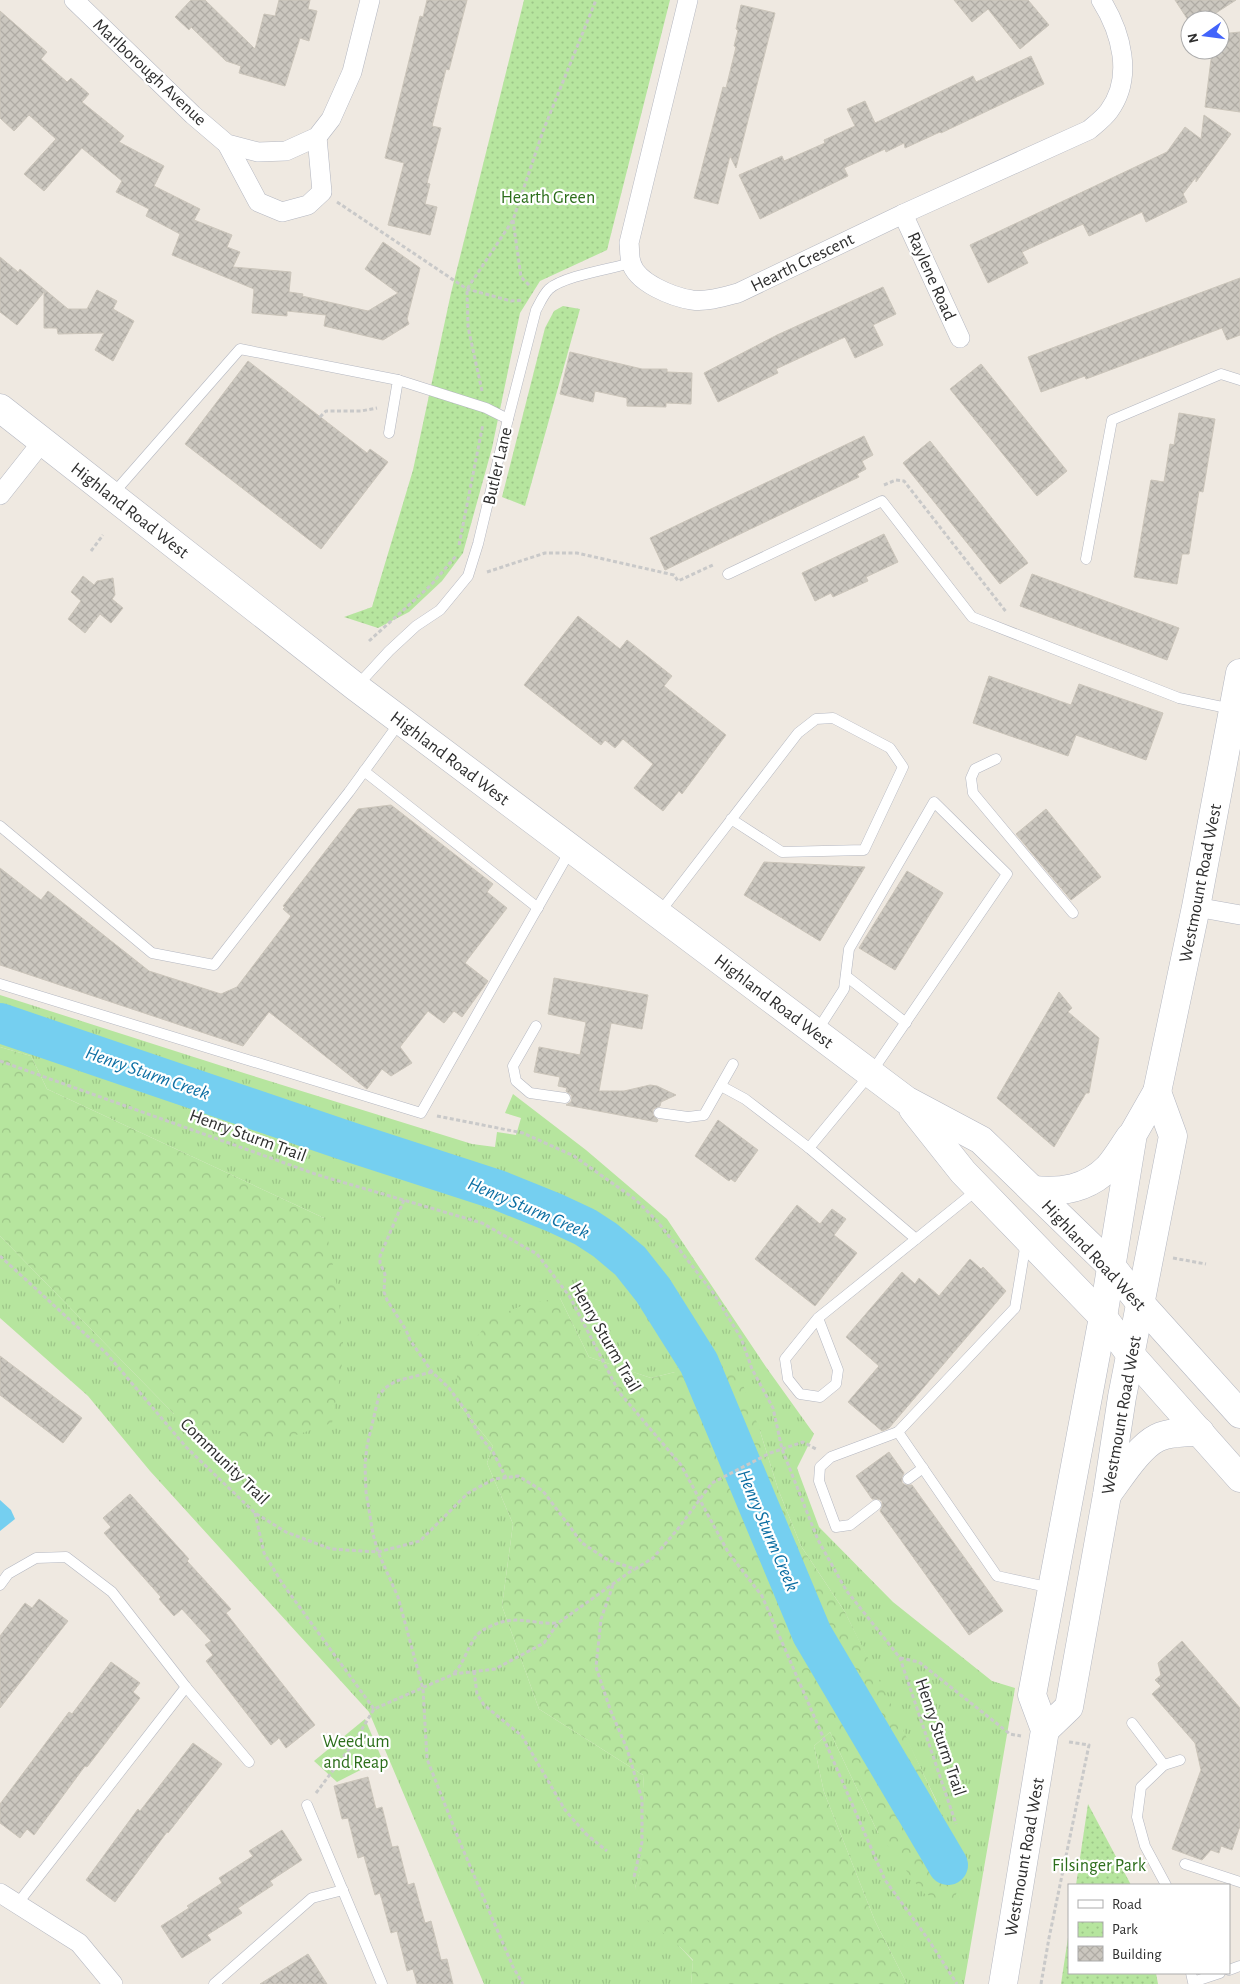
<svg xmlns="http://www.w3.org/2000/svg" width="1240" height="1984" font-family="'Alegreya Sans',sans-serif">
<style>
.grass{fill:url(#grass-tufts)}
.forest{fill:url(#forest-crowns)}
.park{fill:url(#park-dots)}
.garden{fill:#b6e59e}
.water{fill:#75cff0}
.lines{fill:none;stroke-linecap:round;stroke-linejoin:round}
.river{stroke:#75cff0;stroke-width:40}
.building{fill:url(#building-cross-hatch);stroke:#cbc5ba}
.lane-casing{stroke:#b4b7c1;stroke-width:11}
.street-casing{stroke:#b4b7c1;stroke-width:20}
.secondary-casing{stroke:#b4b7c1;stroke-width:29}
.path{stroke:#c9c9c9;stroke-width:3;stroke-dasharray:4 2.5;stroke-linecap:butt}
.lane{stroke:#fff;stroke-width:10}
.street{stroke:#fff;stroke-width:19}
.secondary{stroke:#fff;stroke-width:28}
.labels{text-anchor:middle;stroke-width:4.5;stroke-linejoin:round;paint-order:stroke}
.street-label{font-size:18px;fill:#2e2e2e;stroke:#fff}
.park-label{font-size:18px;fill:#2c6e1b;stroke:#fff}
.water-label{font-size:19px;font-style:italic;fill:#0d6fa3;stroke:#fff}
</style>
<defs>
<pattern id="grass-tufts" width="24" height="20" patternUnits="userSpaceOnUse" patternTransform="scale(1.25)"><rect width="24" height="20" fill="#b6e59e"/><path d="M3 7l-1-3M5 7V3M7 7l1-3M15 17l-1-3M17 17v-4M19 17l1-3" fill="none" stroke="#9dc588"/></pattern>
<pattern id="forest-crowns" width="20" height="18" patternUnits="userSpaceOnUse" patternTransform="scale(1.25)"><rect width="20" height="18" fill="#b6e59e"/><path d="M2 6a3 3 0 1 1 6 0M12 15a3 3 0 1 1 6 0" fill="none" stroke="#9dc588"/></pattern>
<pattern id="park-dots" width="8" height="8" patternUnits="userSpaceOnUse" patternTransform="scale(1.25)"><rect width="8" height="8" fill="#b6e59e"/><path d="M2 2h.1M6 6h.1" fill="none" stroke="#9dc588" stroke-width="1.8" stroke-linecap="round"/></pattern>
<pattern id="building-cross-hatch" width="8" height="8" patternUnits="userSpaceOnUse" patternTransform="scale(1.25)"><rect width="8" height="8" fill="#cbc7bf"/><path d="M0 0l8 8M0 8l8-8" fill="none" stroke="#afaba4"/></pattern>
</defs>
<rect width="100%" height="100%" fill="#efe9e1"/>
<!-- grass -->
<path class="grass" d="M0,995L247,1074L472,1144L495,1147L497,1132L516,1135L521,1118L505,1113L513,1094L586,1150L667,1219L766,1367L814,1434L797,1468L819,1527L893,1602L992,1681L1015,1688L964,1984H907L875,1921L824,1792L814,1746L830,1732L878,1833L937,1802L845,1612L801,1546L778,1489L760,1431L675,1372L651,1378L589,1357L560,1298L457,1402L493,1446L487,1463L513,1524L502,1606L539,1709L643,1775L648,1843L635,1888L680,1947L693,1961L691,1984H484L369,1712L150,1471L88,1396L0,1318V1236L174,1414L324,1218L47,1089L31,1056L0,1047Z"/>
<!-- forest -->
<g class="forest">
<path d="M0,1047L31,1056L47,1089L324,1218L338,1292L344,1353L332,1423L272,1443L211,1429L174,1414L0,1236Z"/>
<path d="M560,1298L589,1357L651,1378L675,1372L680,1363L712,1351L742,1382L760,1431L778,1489L801,1546L845,1612L890,1702L965,1863L953,1905L923,1893L878,1833L830,1732L814,1746L824,1792L875,1921L907,1984H691L693,1960L680,1947L640,1914L635,1888L647,1843L643,1775L539,1709L502,1606L513,1524L487,1463L493,1446L457,1402V1361L492,1318L526,1304Z"/>
</g>
<!-- park -->
<g class="park">
<path d="M524,0H670L607,250L540,281L520,313L492,448L463,553L442,581L409,612L378,628L344,617L372,607L413,470L451,293Z"/>
<path d="M563,306L580,309L525,506L502,497L545,328L554,311Z"/>
<path d="M1088,1804L1131,1885H1076Z"/>
<path d="M1069,1931V1973H1156L1158,1984H1061Z"/>
</g>
<!-- garden -->
<path class="garden" d="M365,1719L382,1759L337,1782L314,1761Z"/>
<!-- water -->
<path class="water" d="M0,1500L11,1510L15,1519L0,1531Z"/>
<g class="lines">
<!-- river -->
<path class="river" d="M0,1023L350,1142L498,1190L555,1213L585,1227L605,1240L630,1261L653,1290L699,1363L812,1634L948,1865"/>
</g>
<!-- building -->
<g class="building">
<path d="M191,0H205L255,49L264,14L275,16L279,0H310L308,9L317,11L309,41L300,38L285,86L239,73L241,66L226,61L191,27L189,30L175,17Z"/>
<path d="M427,0H467L449,70L446,69L432,126L441,128L427,183L430,184L425,204L437,207L430,235L388,225L404,163L385,158L420,16L423,17Z"/>
<path d="M954,0H1028L1049,25L1020,49L988,9L972,22Z"/>
<path d="M1175,0H1236L1205,20H1190V23Z"/>
<path d="M741,5L775,13L736,168L730,156L718,204L694,198L723,87L726,88L736,47L734,46L738,30L736,29Z"/>
<path d="M0,11L47,52L41,59L67,82L71,78L89,94L82,102L124,136L119,142L164,166L154,186L200,209L194,220L232,235L227,247L240,252L233,267L291,272L289,292L303,294L302,296L368,311L398,293L365,269L383,242L420,268L407,319L409,324L383,340L324,326L326,315L287,311V316L252,313L254,289L172,255L180,234L146,216L149,209L116,192L122,181L82,148L44,191L24,174L56,139L29,115L14,131L0,118Z"/>
<path d="M1240,32V112L1205,107L1212,52L1199,54L1198,50H1220V34Z"/>
<path d="M1031,56L1044,84L941,133L940,132L905,148L904,143L886,152L885,149L844,168L848,176L760,219L739,175L782,156L784,161L825,143L824,140L855,126L847,109L865,101L875,123L973,76L976,82Z"/>
<path d="M1204,115L1231,134L1196,182V177L1183,194L1187,202L1146,222L1142,212L1089,236L1083,224L1022,252L1028,263L988,283L970,245L1167,152L1185,127L1201,139Z"/>
<path d="M0,257L18,272L20,269L68,309H87L97,290L117,301L113,309L134,321L113,361L95,350L104,333L58,334L57,328H44V292L17,325L0,312Z"/>
<path d="M1240,278V335L1227,340L1222,328L1086,379L1085,376L1041,392L1028,357Z"/>
<path d="M883,287L896,314L873,325L883,345L855,358L845,337L776,369L778,373L718,402L704,373L777,335Z"/>
<path d="M570,352L642,369H667V372L692,373L691,404L666,403V407L627,406V398L595,391L593,402L560,394Z"/>
<path d="M248,361L367,453L370,449L388,462L321,549L185,444Z"/>
<path d="M981,364L1067,471L1037,496L950,389Z"/>
<path d="M1179,413L1215,419L1203,492L1199,491L1189,554H1182L1177,584L1134,577L1151,480L1164,482L1170,444L1174,445Z"/>
<path d="M864,436L873,455L862,461L866,469L857,474L859,477L665,570L650,538Z"/>
<path d="M930,441L1028,563L1000,584L903,463Z"/>
<path d="M884,534L898,562L866,577L868,581L833,597L831,593L815,601L802,573Z"/>
<path d="M1032,574L1179,628L1167,660L1020,606Z"/>
<path d="M83,576L94,585L97,581L113,578L115,595L112,599L123,608L111,623L100,614L85,633L68,619L81,601L71,592Z"/>
<path d="M578,616L620,649L627,640L672,676L664,686L726,735L682,794L679,791L663,811L634,788L653,764L623,739L615,748L605,740L601,745L524,685Z"/>
<path d="M989,676L1071,705L1079,684L1163,713L1146,760L1076,735L1068,756L973,723Z"/>
<path d="M391,805L493,884L487,892L507,908L465,963L488,981L462,1017L454,1011L444,1023L428,1011L400,1047L412,1063L391,1076L382,1069L367,1089L269,1012L243,1046L0,965V868L41,900L48,891L149,971L221,994L237,987L291,916L283,909L285,907L283,906L358,809Z"/>
<path d="M1046,809L1101,877L1071,900L1016,834Z"/>
<path d="M764,862L865,867L820,941L744,895Z"/>
<path d="M907,871L943,893L895,970L859,948Z"/>
<path d="M554,978L648,995L642,1029L611,1023L599,1091H624L650,1085L657,1086L676,1095L661,1102L660,1106L653,1109V1115L658,1120L657,1122L566,1105L571,1102L572,1096L566,1091L567,1088L558,1086L560,1077L534,1072L539,1047L580,1055L586,1022L548,1014Z"/>
<path d="M1059,992L1072,1008L1068,1012L1099,1038L1089,1093H1086L1054,1147L997,1098Z"/>
<path d="M718,1120L758,1150L735,1182L731,1179L729,1181L695,1156Z"/>
<path d="M797,1205L820,1224L832,1209L846,1219L834,1235L857,1253L815,1306L755,1259Z"/>
<path d="M970,1259L981,1269L983,1267L1006,1291L889,1428L882,1431L848,1402L879,1366L846,1337L902,1272L915,1284L919,1278L939,1296Z"/>
<path d="M0,1356L82,1418L63,1443L0,1395Z"/>
<path d="M889,1452L904,1473L902,1477V1483L906,1485H912L1003,1611L969,1635L880,1511L882,1507V1501L878,1499H872L856,1476Z"/>
<path d="M130,1494L189,1559L187,1561L231,1609L226,1613L315,1725L286,1748L279,1738L271,1745L206,1661L213,1655L205,1645L211,1641L182,1609L174,1616L159,1599L161,1597L104,1533L111,1527L103,1518Z"/>
<path d="M39,1599L68,1621L0,1708V1636L25,1603L32,1608Z"/>
<path d="M1182,1641L1240,1708V1826L1232,1850L1221,1846L1219,1853L1211,1850L1202,1860L1172,1849L1201,1770L1195,1743L1152,1694L1161,1686L1155,1680L1161,1675L1158,1663Z"/>
<path d="M111,1662L140,1683L133,1692L140,1698L87,1767L85,1766L34,1835L27,1829L20,1838L0,1823V1804L69,1712L72,1714Z"/>
<path d="M193,1743L222,1764L168,1833L167,1832L115,1902L86,1880L138,1809L140,1811Z"/>
<path d="M368,1777L376,1809L382,1807L392,1847L398,1846L408,1885L414,1883L425,1923L431,1921L441,1960L447,1959L453,1984H417L413,1969L407,1971L397,1931L391,1933L380,1893L375,1895L364,1856L358,1858L348,1818L342,1819L334,1786Z"/>
<path d="M282,1830L302,1860L270,1881L273,1885L238,1908L242,1913L207,1935L211,1940L182,1958L161,1926L189,1908L187,1906L222,1883L219,1878L253,1856L249,1851Z"/>
<path d="M308,1954L327,1984H260Z"/>
</g>
<g class="lines">
<!-- lane casing -->
<g class="lane-casing">
<g id="lane">
<path d="M398,380L486,408L508,419"/>
<path d="M112,495L240,349L398,380L389,433"/>
<path d="M1086,559L1112,420L1221,374L1240,380"/>
<path d="M728,574L882,501L972,617L1179,698L1232,709"/>
<path d="M356,687L389,651L416,626L440,610L468,576L478,544L508,419L536,310C540,303 543,295 549,289C564,276 610,269 631,263"/>
<path d="M996,759L975,769L971,778L973,793L1073,913"/>
<path d="M364,771L538,908"/>
<path d="M0,826L152,953L214,965L349,792L400,722"/>
<path d="M660,912L798,733L816,719L833,718L890,748L903,767L864,850L782,852L731,819"/>
<path d="M846,976L906,1023"/>
<path d="M0,984L421,1113L571,849"/>
<path d="M536,1026L513,1066L516,1081L530,1093L565,1098"/>
<path d="M721,1086L745,1099L809,1148L871,1073L1007,874L934,802L849,949L844,989L817,1031"/>
<path d="M659,1113L688,1117L704,1115L733,1064"/>
<path d="M809,1148L916,1239"/>
<path d="M1026,1242L1015,1308L898,1432L997,1576L1051,1588"/>
<path d="M818,1318L838,1370L836,1384L820,1397L800,1394L788,1379L785,1359L818,1318L977,1190"/>
<path d="M908,1479L923,1468"/>
<path d="M876,1505L850,1525L836,1527L819,1481L820,1467L831,1457L898,1432"/>
<path d="M0,1585L8,1574L36,1558L66,1557L112,1592L186,1687L249,1762"/>
<path d="M1132,1723L1164,1765"/>
<path d="M307,1805L382,1984"/>
<path d="M1185,1864L1240,1882"/>
<path d="M1166,1885L1145,1846L1137,1817L1141,1787L1164,1765L1180,1760"/>
<path d="M18,1903L186,1687"/>
<path d="M1229,1970L1240,1966"/>
<path d="M1191,1973L1193,1982L1220,1973"/>
<path d="M214,1984L312,1898L343,1890"/>
</g>
</g>
<!-- street casing -->
<g class="street-casing">
<g id="street">
<path d="M74,0L193,115L227,144L258,152L286,151L317,137L331,119L352,72L370,0"/>
<path d="M688,0L629,243C630,249 629,256 631,262C636,283 673,297 692,300C707,302 723,297 738,293L903,214L1089,130C1096,124 1104,118 1109,111C1134,77 1121,32 1101,0"/>
<path d="M227,144L258,202L282,212L308,205L322,192L317,137"/>
<path d="M903,214L960,338"/>
<path d="M0,495L42,442"/>
<path d="M1196,907L1240,915"/>
<path d="M0,1893L79,1943L113,1984"/>
</g>
</g>
<!-- secondary casing -->
<g class="secondary-casing">
<g id="secondary">
<path d="M0,408L356,687L906,1100L981,1140L1112,1267L1141,1304L1240,1414"/>
<path d="M913,1109L963,1172L1103,1317L1130,1354L1240,1478"/>
<path d="M1033,1190C1061,1193 1087,1189 1108,1168C1116,1159 1123,1147 1130,1137"/>
<path d="M1109,1492C1121,1476 1139,1447 1157,1438C1169,1432 1186,1432 1200,1432"/>
<path d="M1045,1730L1069,1707L1107,1495L1122,1397L1173,1136L1157,1092"/>
<path d="M1003,1984L1045,1730L1032,1695L1103,1317L1133,1134L1157,1092L1196,907L1240,673"/>
</g>
</g>
<!-- path -->
<g class="path">
<path d="M337,202L467,289L511,301L523,300"/>
<path d="M513,220L521,277L531,287"/>
<path d="M482,391L468,327L467,289L513,220L543,131L596,0"/>
<path d="M320,417L326,411H361L377,408"/>
<path d="M884,485L896,480L904,481L1007,613"/>
<path d="M459,545L483,424"/>
<path d="M91,551L103,535"/>
<path d="M487,572L545,553H577L674,575L678,581L715,564"/>
<path d="M369,641L431,585L456,556"/>
<path d="M0,1061L318,1175L482,1223L537,1254L570,1297L619,1392L681,1465L728,1552L762,1596L885,1880L928,1939L957,1984"/>
<path d="M437,1116L523,1133L574,1156L636,1200L657,1221L714,1294L741,1338L752,1369L773,1408L782,1449L818,1540L846,1590L900,1658L956,1824"/>
<path d="M404,1200L380,1256V1263L385,1274L384,1292L387,1300L406,1330L410,1340L432,1372L449,1388L466,1411L480,1436L493,1452L506,1478"/>
<path d="M0,1256L107,1354L186,1447L255,1513L286,1532L331,1549L378,1552L420,1541L468,1493L494,1479L518,1476L543,1491L582,1543L608,1560L635,1569L653,1558L677,1530L712,1483L770,1453L803,1442L816,1449"/>
<path d="M1173,1258L1206,1264"/>
<path d="M432,1372L396,1381L385,1388L379,1395L367,1446L365,1465L366,1492L373,1534L378,1552L398,1597L423,1689L427,1759L459,1840L513,1967L523,1984"/>
<path d="M255,1513L264,1553L282,1583L374,1709"/>
<path d="M613,1585L601,1619L596,1667L610,1709L627,1749L642,1799V1842L634,1877"/>
<path d="M900,1658L919,1662L1010,1734L1021,1736"/>
<path d="M474,1671L477,1694L484,1705L522,1736L565,1810L586,1834L607,1851"/>
<path d="M454,1673C464,1663 466,1651 474,1639C478,1633 482,1630 489,1627C516,1613 531,1625 558,1623"/>
<path d="M316,1793L353,1744L374,1709L454,1674L495,1669L544,1643L558,1623L634,1569"/>
<path d="M1041,1984L1049,1938L1089,1745L1069,1742"/>
</g>
<!-- lane -->
<use href="#lane" class="lane"/>
<!-- street -->
<use href="#street" class="street"/>
<!-- secondary -->
<use href="#secondary" class="secondary"/>
</g>
<g class="labels">
<!-- street labels -->
<g class="street-label">
<text transform="translate(150 72) rotate(43)" y="6">Marlborough Avenue</text>
<text transform="translate(802 262) rotate(-26)" y="6">Hearth Crescent</text>
<text transform="translate(932 276) rotate(66)" y="6">Raylene Road</text>
<text transform="translate(497 466) rotate(-77)" y="6">Butler Lane</text>
<text transform="translate(130 510) rotate(38)" y="6">Highland Road West</text>
<text transform="translate(450 758) rotate(37)" y="6">Highland Road West</text>
<text transform="translate(1200 883) rotate(-79)" y="6">Westmount Road West</text>
<text transform="translate(774 1001) rotate(37)" y="6">Highland Road West</text>
<text transform="translate(248 1135) rotate(20)" y="6">Henry Sturm Trail</text>
<text transform="translate(1094 1255) rotate(47)" y="6">Highland Road West</text>
<text transform="translate(606 1337) rotate(60)" y="6">Henry Sturm Trail</text>
<text transform="translate(1121 1415) rotate(-80)" y="6">Westmount Road West</text>
<text transform="translate(225 1461) rotate(44)" y="6">Community Trail</text>
<text transform="translate(941 1737) rotate(71)" y="6">Henry Sturm Trail</text>
<text transform="translate(1024 1857) rotate(-80)" y="6">Westmount Road West</text>
</g>
<!-- park labels -->
<g class="park-label">
<text x="548" y="203">Hearth Green</text>
<text x="356" y="1747">Weed'um<tspan x="356" dy="21">and Reap</tspan></text>
<text x="1099" y="1871">Filsinger Park</text>
</g>
<!-- water labels -->
<g class="water-label">
<text transform="translate(148 1072) rotate(19)" y="7">Henry Sturm Creek</text>
<text transform="translate(529 1207) rotate(23)" y="7">Henry Sturm Creek</text>
<text transform="translate(769 1530) rotate(67)" y="7">Henry Sturm Creek</text>
</g>
</g>
<!-- legend -->
<rect x="1068" y="1884" width="162" height="90" fill="#ffffff" stroke="#ababab"/>
<rect x="1078" y="1900" width="25" height="8" fill="#ffffff" stroke="#ababab"/>
<text x="1112" y="1909" font-size="15" fill="#2e2e2e">Road</text>
<rect x="1078" y="1922" width="25" height="15" fill="url(#park-dots)" stroke="#ababab"/>
<text x="1112" y="1934" font-size="15" fill="#2e2e2e">Park</text>
<rect x="1078" y="1946" width="25" height="15" fill="url(#building-cross-hatch)" stroke="#ababab"/>
<text x="1112" y="1959" font-size="15" fill="#2e2e2e">Building</text>
<!-- north arrow -->
<g transform="translate(1205 35) rotate(256)"><circle r="24" fill="#ffffff" stroke="#ababab"/>
<path d="M0-4L9 19L0 12L-9 19Z" fill="#4264fb"/>
<text y="-8" font-size="14" font-weight="bold" text-anchor="middle" fill="#2e2e2e">N</text>
</g>
</svg>
